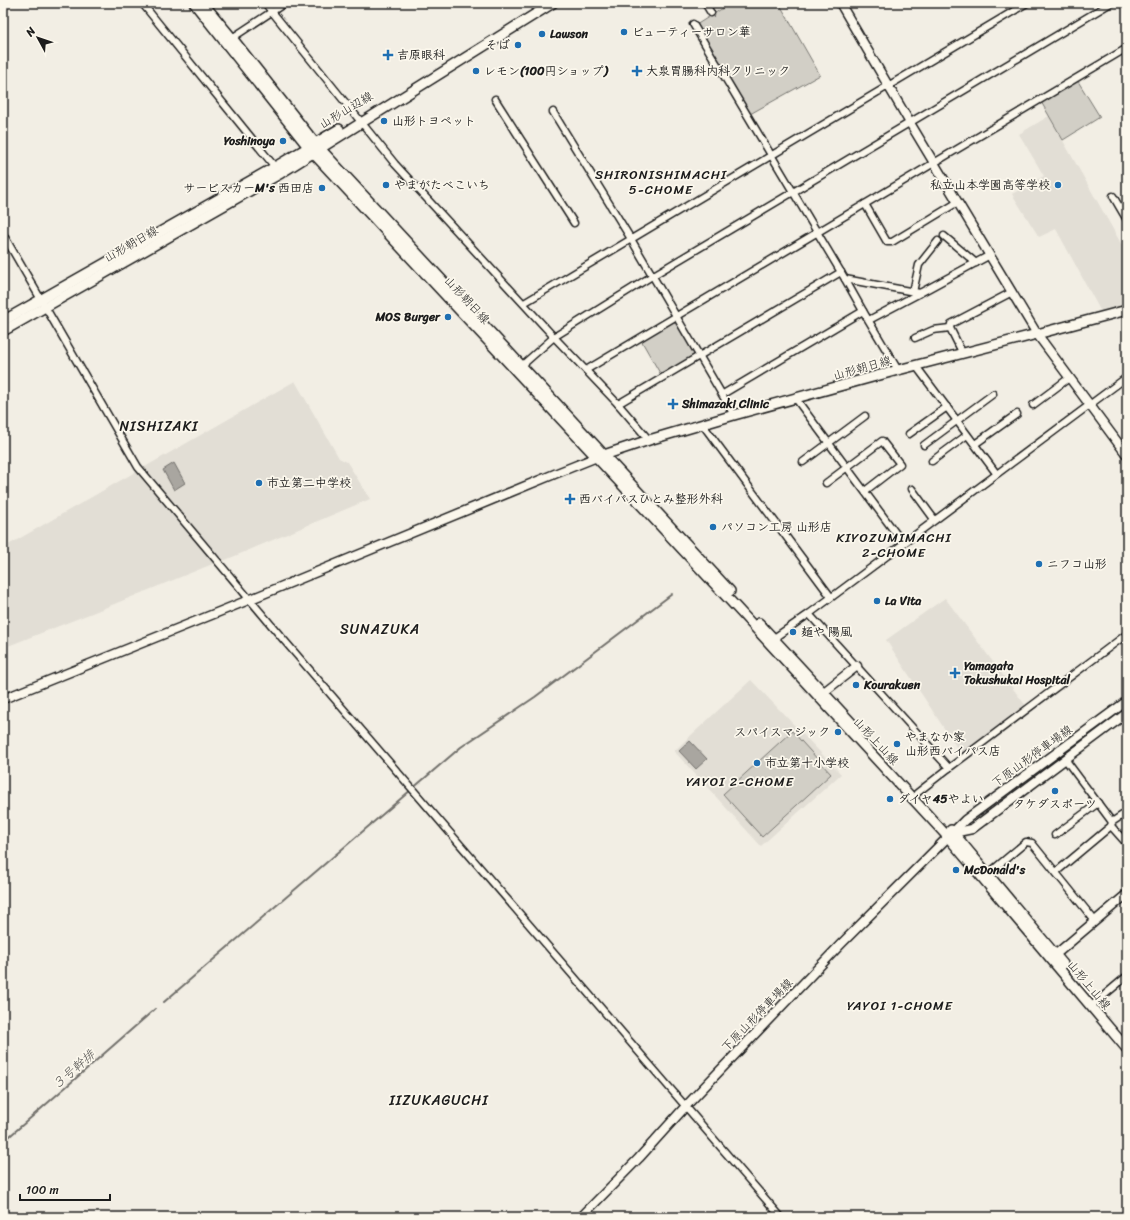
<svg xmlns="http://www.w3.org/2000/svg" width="1130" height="1220" font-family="Sriracha,'Klee One',sans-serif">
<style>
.built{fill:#e2ded5}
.green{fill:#d2cfc6;stroke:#777671}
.water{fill:#a9a6a0;stroke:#716f6b}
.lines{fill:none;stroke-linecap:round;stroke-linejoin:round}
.stream{stroke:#716f6b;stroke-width:2}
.street-casing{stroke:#1c1c1c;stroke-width:9}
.secondary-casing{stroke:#1c1c1c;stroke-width:11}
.primary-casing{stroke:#1c1c1c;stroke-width:12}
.street{stroke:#fbf7ec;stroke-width:6}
.secondary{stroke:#fbf7ec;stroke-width:8}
.primary{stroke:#fbf7ec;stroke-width:9}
.poi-dot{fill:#1f6fb2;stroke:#fbf7ec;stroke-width:1.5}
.labels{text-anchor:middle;stroke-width:3.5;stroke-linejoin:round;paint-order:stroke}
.poi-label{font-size:12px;font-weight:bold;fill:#1c1c1c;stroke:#fbf7ec;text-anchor:start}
.street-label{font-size:12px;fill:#1c1c1c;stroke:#fbf7ec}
.neighbourhood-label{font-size:13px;letter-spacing:1px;fill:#1c1c1c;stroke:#fbf7ec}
.water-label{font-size:13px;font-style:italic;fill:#545351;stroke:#fbf7ec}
.quarter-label{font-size:14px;letter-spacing:1px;fill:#1c1c1c;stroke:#fbf7ec}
</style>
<rect width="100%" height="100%" fill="#f2eee4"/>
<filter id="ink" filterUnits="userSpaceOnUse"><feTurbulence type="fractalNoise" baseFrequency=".025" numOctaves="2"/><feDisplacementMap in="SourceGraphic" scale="8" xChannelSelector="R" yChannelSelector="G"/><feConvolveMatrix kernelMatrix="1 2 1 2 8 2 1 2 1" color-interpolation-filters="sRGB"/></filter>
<g filter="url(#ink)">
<!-- built -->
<g class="built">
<path d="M1049,116L1127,254V306L1101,312L1056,229L1039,237L1012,194L1044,176L1019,134Z"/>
<path d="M295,381L339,458L347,462L370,499L223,561L143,468Z"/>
<path d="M137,471L215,563L97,611L3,648V548Z"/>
<path d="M945,598L1026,706L961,754L886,640Z"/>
<path d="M751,680L841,774L761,846L674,751Z"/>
</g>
<!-- green -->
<g class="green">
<path d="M731,3H779L820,75L750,114L696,25Z"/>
<path d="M1076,78L1100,117L1063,140L1040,100Z"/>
<path d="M676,320L696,354L661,375L641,340Z"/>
<path d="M792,731L831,774L762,837L723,794Z"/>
</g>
<!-- water -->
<g class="water">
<path d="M174,463L185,483L174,490L163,470Z"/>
<path d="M690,741L707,759L696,769L679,751Z"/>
</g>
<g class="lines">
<!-- stream -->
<g class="stream">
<path d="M164,1002L461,747L535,697L672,594"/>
<path d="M3,1142L155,1009"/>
</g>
<!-- street casing -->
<g class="street-casing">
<g id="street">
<path d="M142,3L275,167"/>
<path d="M265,3L395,164L554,337L618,404L649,440"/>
<path d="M705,3L711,13"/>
<path d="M693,24L845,279L863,311L898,370"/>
<path d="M232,38L285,3"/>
<path d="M495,99L574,223"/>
<path d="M553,112L631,239L734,415"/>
<path d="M1113,196L1127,220"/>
<path d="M865,204L887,242H892L958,202"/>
<path d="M3,234L138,467L283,639L781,1217"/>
<path d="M944,236L976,263"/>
<path d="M845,279L920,293L990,255"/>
<path d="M913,292L919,265L938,241"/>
<path d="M524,303L1027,3"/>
<path d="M869,320L920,293"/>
<path d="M915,338L933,330L950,328"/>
<path d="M963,354L950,328L951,324L1012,292"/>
<path d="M916,366L996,473"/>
<path d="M519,368L554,337L652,276L1111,3"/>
<path d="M586,370L1127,48"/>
<path d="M723,394L863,311"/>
<path d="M796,399L903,543"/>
<path d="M618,404L841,272"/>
<path d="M1033,405L1069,378"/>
<path d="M703,425L831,597"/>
<path d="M909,434L947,407"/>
<path d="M975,444L1017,414"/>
<path d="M924,445L993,394"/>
<path d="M932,461L967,435"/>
<path d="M803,462L865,416"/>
<path d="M826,483L882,441L900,464L865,491"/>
<path d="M912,489L934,519"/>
<path d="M809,614L949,768"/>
<path d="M774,638L809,614L1127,377"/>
<path d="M1065,759L1112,822"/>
<path d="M917,793L949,768L1127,634"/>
<path d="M1111,826L1127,844"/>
<path d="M1055,835L1098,803"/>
<path d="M1056,872L1111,826L1112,822L1127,812"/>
<path d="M988,874L1026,842L1032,843L1095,921"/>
<path d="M1095,1003L1127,976"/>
</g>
</g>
<!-- secondary casing -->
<g class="secondary-casing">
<g id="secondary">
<path d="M840,3L910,123L1037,334L1127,455"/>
<path d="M824,692L857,666"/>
<path d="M3,699L251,599L557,473L597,457"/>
<path d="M953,833L972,829L1127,713"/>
<path d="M1055,955L1127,894"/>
<path d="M581,1217L639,1158L685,1107L841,944L965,820L1127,701"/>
</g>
</g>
<!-- primary casing -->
<g class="primary-casing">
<g id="primary">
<path d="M194,3L313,153L737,608L948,837L1127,1049"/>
<path d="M203,3L232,38L315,143L730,591"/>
<path d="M3,321L275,167L339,129"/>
<path d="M3,331L281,173L553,3"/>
<path d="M601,456L649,440L734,415L898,370L1037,334L1127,310"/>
<path d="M759,623L860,732"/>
<path d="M951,830L1063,964"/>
</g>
</g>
<!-- street -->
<use href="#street" class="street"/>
<!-- secondary -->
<use href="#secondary" class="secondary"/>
<!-- primary -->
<use href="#primary" class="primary"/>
</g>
</g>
<!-- markers -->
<g class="poi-dot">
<circle cx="624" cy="32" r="4"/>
<circle cx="542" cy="34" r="4"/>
<circle cx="518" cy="45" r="4"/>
<path d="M386 49h4v4h4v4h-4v4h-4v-4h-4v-4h4z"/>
<circle cx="476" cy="71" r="4"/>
<path d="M635 65h4v4h4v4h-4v4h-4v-4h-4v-4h4z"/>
<circle cx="384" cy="121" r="4"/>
<circle cx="283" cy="141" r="4"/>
<circle cx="386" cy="185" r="4"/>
<circle cx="1058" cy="185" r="4"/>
<circle cx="322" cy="188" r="4"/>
<circle cx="448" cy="317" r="4"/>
<path d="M671 398h4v4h4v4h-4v4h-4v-4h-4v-4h4z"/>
<circle cx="259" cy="483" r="4"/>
<path d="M568 493h4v4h4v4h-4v4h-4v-4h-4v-4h4z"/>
<circle cx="713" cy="527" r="4"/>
<circle cx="1039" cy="564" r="4"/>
<circle cx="877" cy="601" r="4"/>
<circle cx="793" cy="632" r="4"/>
<path d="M953 667h4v4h4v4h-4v4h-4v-4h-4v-4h4z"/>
<circle cx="856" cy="685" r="4"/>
<circle cx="838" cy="732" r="4"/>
<circle cx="897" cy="744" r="4"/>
<circle cx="757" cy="763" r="4"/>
<circle cx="1055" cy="791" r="4"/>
<circle cx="890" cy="799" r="4"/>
<circle cx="956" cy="870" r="4"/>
</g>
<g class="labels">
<!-- poi labels -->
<g class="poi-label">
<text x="632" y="36">ビューティーサロン華</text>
<text x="550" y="38">Lawson</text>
<text x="510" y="49" text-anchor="end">そば</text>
<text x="397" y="59">吉原眼科</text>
<text x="484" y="75">レモン(100円ショップ)</text>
<text x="646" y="75">大泉胃腸科内科クリニック</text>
<text x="392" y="125">山形トヨペット</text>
<text x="275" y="145" text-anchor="end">Yoshinoya</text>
<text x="394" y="189">やまがたべこいち</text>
<text x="1050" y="189" text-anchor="end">私立山本学園高等学校</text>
<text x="314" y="192" text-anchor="end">サービスカーM's 西田店</text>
<text x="440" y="321" text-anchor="end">MOS Burger</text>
<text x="682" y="408">Shimazaki Clinic</text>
<text x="267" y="487">市立第二中学校</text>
<text x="579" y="503">西バイパスひとみ整形外科</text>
<text x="721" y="531">パソコン工房 山形店</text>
<text x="1047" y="568">ニフコ山形</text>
<text x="885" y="605">La Vita</text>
<text x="801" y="636">麺や 陽風</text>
<text x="964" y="670">Yamagata<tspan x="964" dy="14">Tokushukai Hospital</tspan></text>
<text x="864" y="689">Kourakuen</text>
<text x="830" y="736" text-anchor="end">スパイスマジック</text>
<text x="905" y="741">やまなか家<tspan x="905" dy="14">山形西バイパス店</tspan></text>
<text x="765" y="767">市立第十小学校</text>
<text x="898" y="803">ダイヤ45やよい</text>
<text x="1055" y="808" text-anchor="middle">タケダスポーツ</text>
<text x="964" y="874">McDonald's</text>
</g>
<!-- street labels -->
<g class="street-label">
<text transform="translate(346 110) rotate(-31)" y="4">山形山辺線</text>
<text transform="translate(131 244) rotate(-30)" y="4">山形朝日線</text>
<text transform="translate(467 300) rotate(47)" y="4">山形朝日線</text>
<text transform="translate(862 368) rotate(-16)" y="4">山形朝日線</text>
<text transform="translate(876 741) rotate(47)" y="4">山形上山線</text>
<text transform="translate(1032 756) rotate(-36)" y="4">下原山形停車場線</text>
<text transform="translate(1089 985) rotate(50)" y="4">山形上山線</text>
<text transform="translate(757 1015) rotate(-46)" y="4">下原山形停車場線</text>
</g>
<!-- neighbourhood labels -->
<g class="neighbourhood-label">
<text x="661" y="179">SHIRONISHIMACHI<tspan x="661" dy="15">5-CHOME</tspan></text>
<text x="894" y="542">KIYOZUMIMACHI<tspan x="894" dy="15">2-CHOME</tspan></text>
<text x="740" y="786">YAYOI 2-CHOME</text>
<text x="900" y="1010">YAYOI 1-CHOME</text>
</g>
<!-- water labels -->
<g class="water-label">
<text transform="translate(73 1069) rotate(-41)" y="5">３号幹排</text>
</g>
<!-- quarter labels -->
<g class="quarter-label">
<text x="159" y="431">NISHIZAKI</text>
<text x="380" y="634">SUNAZUKA</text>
<text x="439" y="1105">IIZUKAGUCHI</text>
</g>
</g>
<!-- margin -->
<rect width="1130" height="1220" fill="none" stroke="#fbf7ec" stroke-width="16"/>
<rect x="8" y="8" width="1114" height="1204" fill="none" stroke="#1c1c1c" stroke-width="1.5" filter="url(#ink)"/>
<!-- north arrow -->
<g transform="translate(38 38) rotate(310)" stroke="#fbf7ec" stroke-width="3" paint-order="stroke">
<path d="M0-3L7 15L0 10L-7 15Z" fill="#1c1c1c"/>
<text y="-6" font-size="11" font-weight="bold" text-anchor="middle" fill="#1c1c1c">N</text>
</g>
<!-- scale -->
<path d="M20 1194v6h90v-6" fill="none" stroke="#1c1c1c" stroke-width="2"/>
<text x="26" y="1194" font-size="12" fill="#1c1c1c" stroke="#fbf7ec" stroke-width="3" paint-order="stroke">100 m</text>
</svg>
